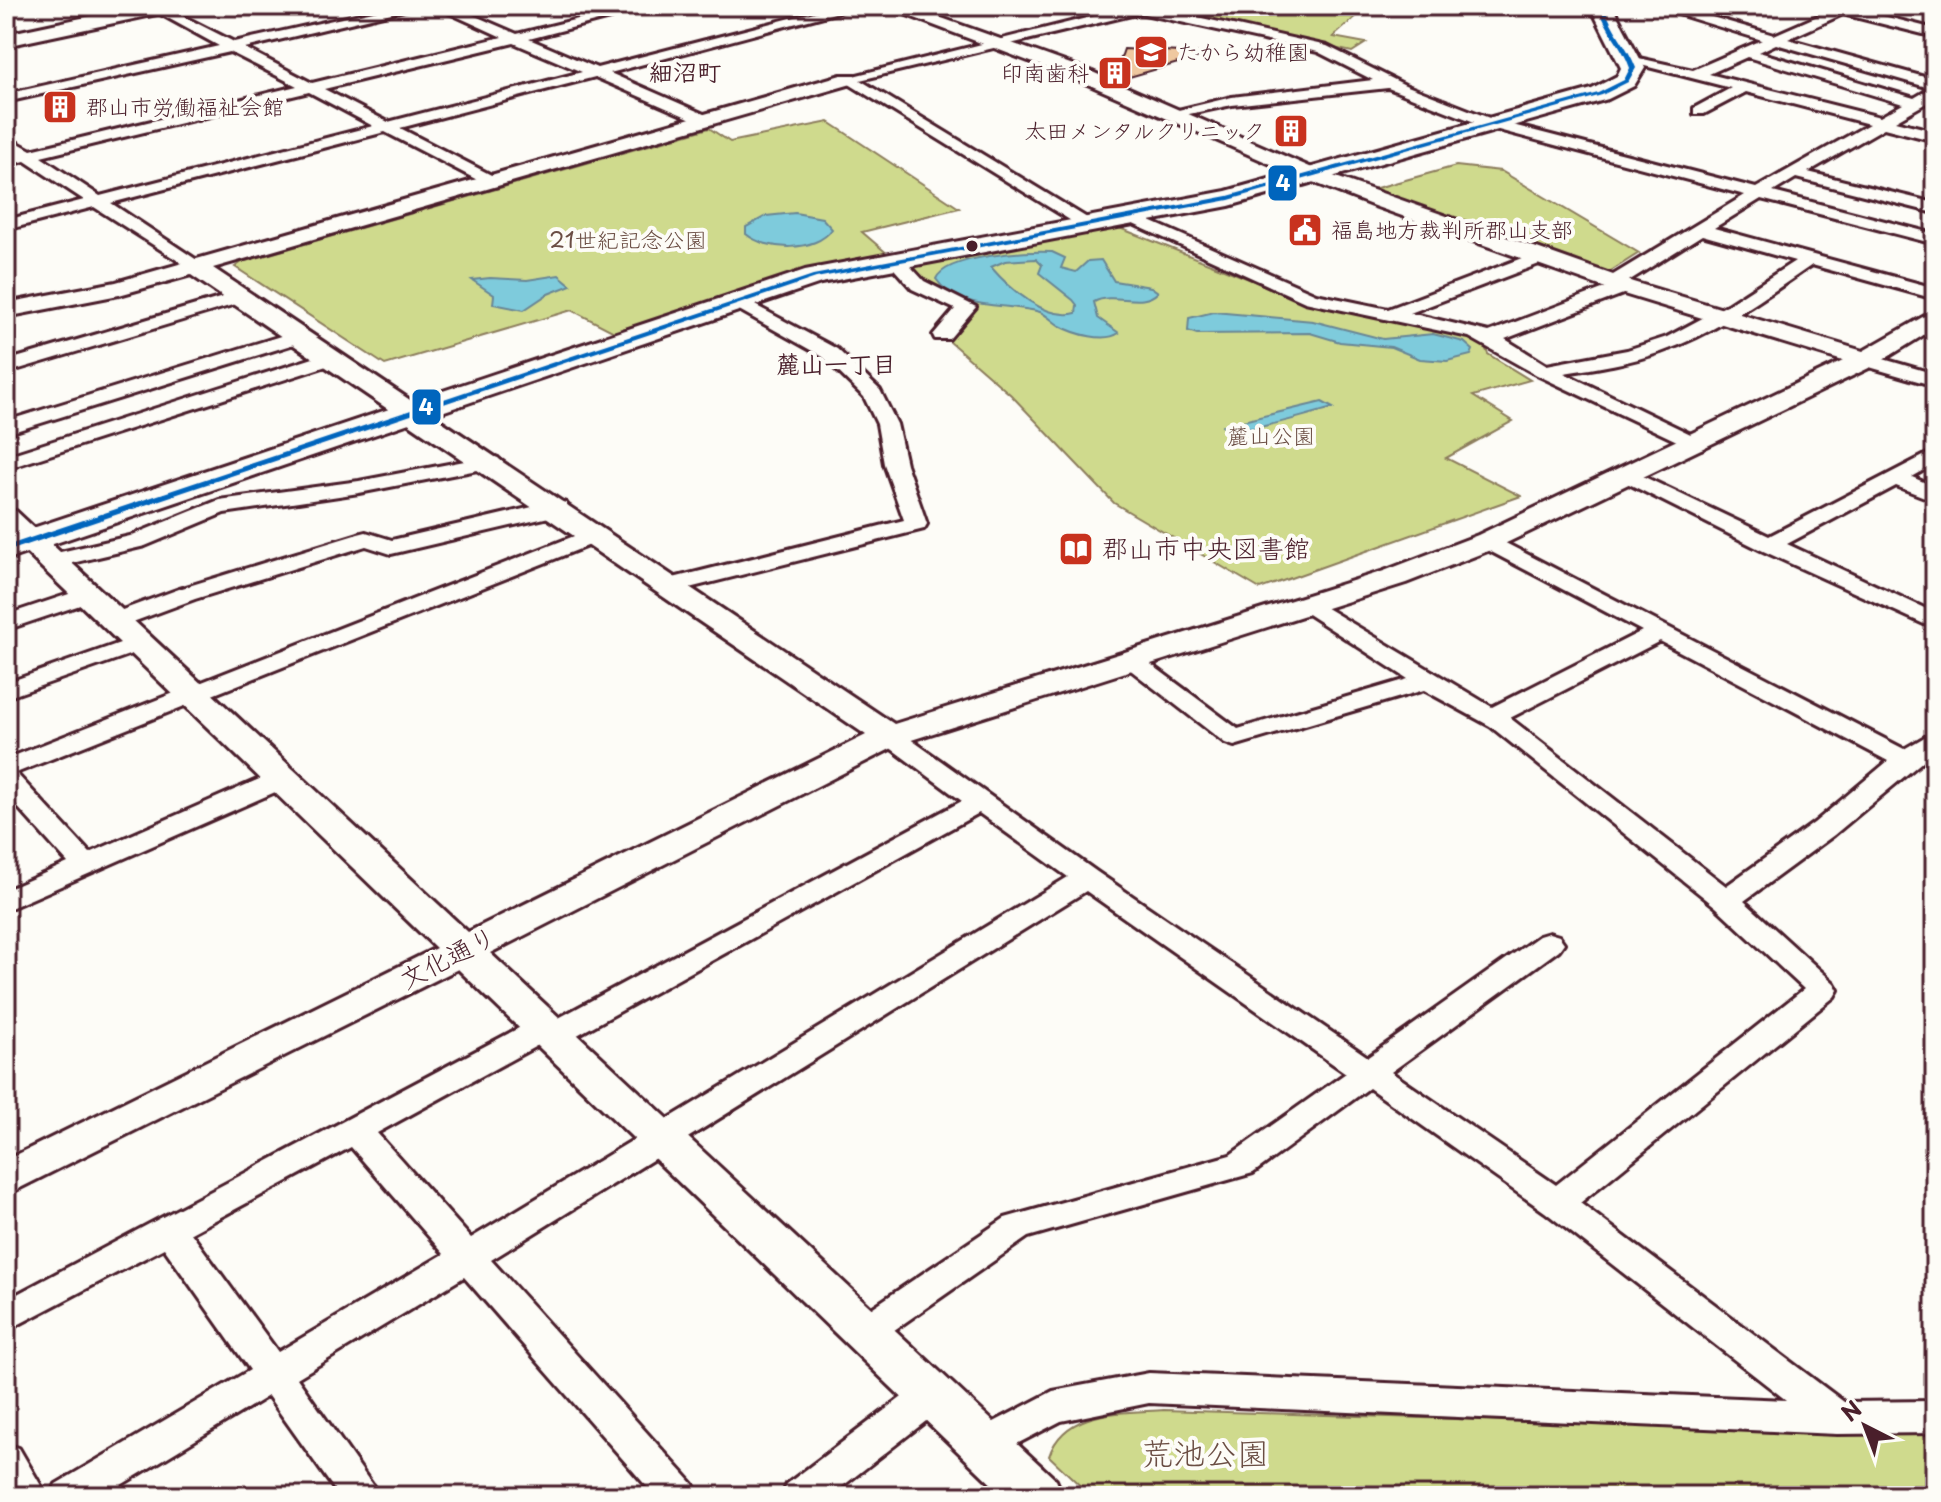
<svg xmlns="http://www.w3.org/2000/svg" width="1941" height="1502" font-family="'Playpen Sans','Klee One',sans-serif">
<style>
.green{fill:#cfda8d;stroke:#8c7c5c;stroke-width:2}
.water{fill:#7ecbdc;stroke:#698695;stroke-width:2;fill-rule:evenodd}
.building{fill:#efc89f;stroke:#4a1f2b;stroke-width:2}
.lines{fill:none;stroke-linecap:round;stroke-linejoin:round}
.minor-casing{stroke:#4a1f2b;stroke-width:6}
.tertiary-casing{stroke:#4a1f2b;stroke-width:6}
.secondary-casing{stroke:#4a1f2b;stroke-width:6}
.primary-casing{stroke:#4a1f2b;stroke-width:6}
.minor{fill:#fdfcf7;fill-rule:evenodd}
.tertiary{fill:#fdfcf7;fill-rule:evenodd}
.secondary{fill:#fdfcf7;fill-rule:evenodd}
.primary{fill:#fdfcf7;fill-rule:evenodd}
.bus-1-casing{stroke:#fdfcf7;stroke-width:6}
.bus-1{fill:#0065bd;fill-rule:evenodd}
.bus-dot{fill:#4a1f2b;stroke:#fdfcf7;stroke-width:3}
.labels{text-anchor:middle;stroke-width:8;stroke-linejoin:round;paint-order:stroke}
.far-poi-label{font-size:22px;fill:#4a1f2b;stroke:#fdfcf7;text-anchor:start}
.far-park-label{font-size:22px;fill:#6b4e44;stroke:#fdfcf7}
.far-neighbourhood-label{font-size:24px;font-weight:bold;fill:#4a1f2b;stroke:#fdfcf7}
.poi-label{font-size:26px;fill:#4a1f2b;stroke:#fdfcf7;text-anchor:start}
.street-label{font-size:26px;fill:#4a1f2b;stroke:#fdfcf7}
.near-park-label{font-size:32px;fill:#6b4e44;stroke:#fdfcf7}
.line-badge{stroke:#fdfcf7;stroke-width:3}
.badge-label{font-size:22px;text-anchor:middle;font-weight:bold;fill:#fff}
</style>
<rect width="100%" height="100%" fill="#fdfcf7"/>
<filter id="ink" filterUnits="userSpaceOnUse"><feTurbulence type="fractalNoise" baseFrequency=".0125" numOctaves="2"/><feDisplacementMap in="SourceGraphic" scale="16" xChannelSelector="R" yChannelSelector="G"/><feConvolveMatrix kernelMatrix="1 2 1 2 8 2 1 2 1" color-interpolation-filters="sRGB"/></filter>
<g filter="url(#ink)">
<!-- green -->
<g class="green">
<path d="M1174,6H1368L1333,37L1366,43L1352,52L1160,10Z"/>
<path d="M829,122L959,208L862,232L889,255L618,334L572,310L385,365L235,267L242,262L709,128L730,142Z"/>
<path d="M1456,166L1501,171L1639,253L1606,274L1373,189Z"/>
<path d="M1117,227L1317,306L1474,339L1485,347L1488,354L1530,380L1473,396L1513,421L1446,458L1521,496L1260,589L1114,503L1011,395L950,342L948,337L971,305L922,283L909,267Z"/>
<path d="M1164,1410L1935,1434V1496H1091L1049,1456C1065,1409 1121,1413 1164,1410Z"/>
</g>
<!-- water -->
<g class="water">
<path d="M795,213L822,218L832,229C816,253 766,251 746,234V227L766,216Z"/>
<path d="M1052,252L1065,258L1061,268L1076,272L1088,261L1101,260L1114,281L1151,287L1158,292C1142,309 1114,291 1094,302L1098,318L1119,333C1105,343 1075,334 1060,326C1053,322 1047,315 1040,312C1007,302 958,312 936,279C946,255 1028,251 1052,252ZM1036,259L1042,265L1039,273L1073,300L1077,305L1076,313C1046,321 1009,288 991,267L1005,261Z"/>
<path d="M559,275L571,285L548,294L524,310L493,304L494,295L472,280L490,278L527,280Z"/>
<path d="M1214,312L1313,321L1383,339L1433,334L1464,342L1473,350L1471,355L1447,361L1420,359L1391,347L1340,342L1310,333L1197,334L1188,331L1189,318Z"/>
<path d="M1322,402L1333,408C1312,413 1235,439 1222,426Z"/>
</g>
<!-- building -->
<path class="building" d="M1124,49L1199,53V57L1119,80L1114,78Z"/>
<g class="lines">
<!-- minor casing -->
<g class="minor-casing">
<g id="minor">
<path d="M146,6H163L234,42L396,6H421L245,48L312,83L502,37L434,6H452L517,34L631,6H655L529,39L597,68L838,6H861L610,73L713,118V124H703L595,77L400,128L499,179V185H487L385,132L111,203L200,262L203,266L194,271L94,207L6,230V220L84,200L25,161L6,166V156L15,154L6,148V136L31,150L297,86L230,52L6,102V94L219,46ZM514,43L582,72L388,122L324,89ZM309,92L373,126L100,196L41,157Z"/>
<path d="M1135,6H1159L1157,8L1327,46L1405,85L1497,121L1756,188L1869,124L1746,92L1704,114H1694V108L1731,88L1625,61V55L1693,70L1762,40L1652,6H1674L1774,35L1829,11V6H1858L1855,9L1935,29V37L1843,14L1788,39L1935,80V98L1895,121L1935,131V141L1884,128L1808,172L1935,203V213L1796,178L1773,192L1935,234V244L1761,199L1714,228L1935,288V299L1812,265C1764,298 1716,333 1661,352C1630,363 1597,368 1564,373L1703,440L1706,444L1703,448L1696,450L1537,375L1469,337L1305,302L1120,218L1128,213L1134,214L1316,294L1388,309L1535,253H1547V261L1410,313L1489,332L1610,286L1605,282L1608,278L1745,195L1487,127L1388,88L1232,105L1170,118V112L1232,97L1373,80L1318,52L1140,13L860,80L1092,221V229L1086,230L841,79ZM1776,44L1930,88H1931L1914,98L1759,52ZM1747,57L1903,104L1880,117L1709,74ZM1702,235L1795,261L1727,305L1667,337L1627,350L1547,365L1505,339L1631,291L1634,287L1627,282Z"/>
<path d="M895,255L901,256L924,281L976,307L949,339H935L933,335L955,309L912,289L886,260Z"/>
<path d="M240,292L249,297L246,301L6,373V361Z"/>
<path d="M738,296L837,349L880,390L897,424L906,464L927,524L924,529L669,593L657,586L661,581L904,520L884,464L877,424L864,397L823,357L732,306V298Z"/>
<path d="M300,330L307,332V340L6,434V421Z"/>
<path d="M332,352L342,358L339,362L6,469V456Z"/>
<path d="M1866,354L1935,374V386L1859,364L1856,360Z"/>
<path d="M1935,450V464L1912,477L1935,487V501L1896,486L1787,544L1935,613V629L1761,550L1615,477L1618,472H1634L1769,536Z"/>
<path d="M491,456L498,458L502,462L498,466L359,493L224,513L145,546L51,568L40,561L43,556L130,536L219,500L359,481Z"/>
<path d="M558,501L566,503L569,508L566,513L391,554L366,546L195,599L122,626H106L102,621L106,616L179,589L358,534L366,532L392,540Z"/>
<path d="M592,529L600,531L603,536L600,541L16,773L90,853L271,774H289L293,780L289,786L6,910V890L68,863L6,794V759Z"/>
<path d="M1488,534L1904,749L1935,731V751L1834,835L1744,901L1834,983L1838,990L1834,997L1580,1203L1844,1402L1935,1401V1433L1837,1434L1149,1403L1061,1421L984,1461L971,1456L965,1445L971,1434L1053,1391L1149,1373L1786,1400L1545,1212L1369,1088L1253,1173L1028,1237L877,1342L864,1347L851,1342L846,1332L851,1322L1005,1218L1230,1155L1346,1073L1086,891L491,1260L693,1484L698,1496H655L464,1277L297,1378L380,1496H339L268,1396L103,1496H51L56,1484L250,1370L164,1248L6,1331V1300L532,1021L543,1018L553,1021L962,801L881,741L877,736L881,731H899L1097,872L1368,1057L1539,936L1549,933L1559,936L1564,943L1559,950L1391,1072L1556,1185L1804,989L1716,907L1490,726L1424,690L1234,746L1225,743L1119,661L1122,656H1140L1238,729L1408,679L1300,609L1296,604L1300,599L1308,597L1492,707L1642,631L1480,546L1477,541ZM1660,641L1888,761L1814,823L1726,886L1510,718ZM979,813L1068,877L471,1238L377,1133L540,1044L550,1047L561,1044ZM351,1147L444,1254L278,1352L191,1233Z"/>
<path d="M87,588L95,590L99,595L95,600L6,630V615Z"/>
<path d="M137,637L146,639L149,644L146,649L6,698V683Z"/>
<path d="M931,1381L944,1385L950,1396L944,1407L830,1496H782L787,1484L918,1385Z"/>
<path d="M6,1444L19,1448L47,1496H7Z"/>
</g>
</g>
<!-- tertiary casing -->
<g class="tertiary-casing">
<path id="tertiary" d="M883,6H908L1090,71L1319,171L1390,196L1633,282L1863,351L1935,310V328L1875,365L1498,547L1406,583L902,743L490,953L1056,1480L1063,1496H1004L458,969L6,1195V1160L436,948L6,533V508L16,511L468,932L866,735L191,275L119,295L6,317V303L116,282L841,75H855V83L213,268L894,724L1384,571L1478,535L1843,361L1617,292L1374,206L1305,179L1076,79Z"/>
</g>
<!-- secondary casing -->
<g class="secondary-casing">
<path id="secondary" d="M138,6H176L166,12L6,46V34Z"/>
</g>
<!-- primary casing -->
<g class="primary-casing">
<path id="primary" d="M1590,6H1612L1645,68L1634,86L1608,99L1229,206L821,283L6,560V537L805,270L1226,191L1592,89L1617,76L1621,68Z"/>
</g>
<!-- minor -->
<use href="#minor" class="minor"/>
<!-- tertiary -->
<use href="#tertiary" class="tertiary"/>
<!-- secondary -->
<use href="#secondary" class="secondary"/>
<!-- primary -->
<use href="#primary" class="primary"/>
<!-- bus-1 casing -->
<g class="bus-1-casing">
<path id="bus-1" d="M1598,6H1604C1611,29 1628,46 1636,68L1628,82L1602,95L1229,200L816,278L6,552V546L813,275L1228,196L1598,93L1624,80L1630,68C1623,46 1605,29 1598,6Z"/>
</g>
<!-- bus-1 -->
<use href="#bus-1" class="bus-1"/>
</g>
</g>
<!-- icons -->
<defs>
<g id="school-square" transform="scale(1.8)"><rect x="-9" y="-9" width="18" height="18" rx="4" fill="#c8321e" stroke="#fdfcf7"/><path d="M0-5L7-2L0 1L-7-2ZM-4 1L0 2.5L4 1V4Q0 6-4 4Z" fill="#fff"/></g>
<g id="building-square" transform="scale(1.8)"><rect x="-9" y="-9" width="18" height="18" rx="4" fill="#c8321e" stroke="#fdfcf7"/><path d="M-4-6H4V6H1V3H-1V6H-4ZM-2.5-4.3h1.7v1.8h-1.7ZM.8-4.3h1.7v1.8H.8ZM-2.5-1h1.7V.8h-1.7ZM.8-1h1.7V.8H.8Z" fill="#fff"/></g>
<g id="civic-square" transform="scale(1.8)"><rect x="-9" y="-9" width="18" height="18" rx="4" fill="#c8321e" stroke="#fdfcf7"/><path d="M-.6-6.5H3V-4.5H.6V-3L4-1V1h2V6H-6V1h2V-1L-.6-3ZM-1.2 2.5V6h2.4V2.5Z" fill="#fff"/></g>
<g id="library-square" transform="scale(1.8)"><rect x="-9" y="-9" width="18" height="18" rx="4" fill="#c8321e" stroke="#fdfcf7"/><path d="M-6-4Q-3-5.5-.7-3.5V5Q-3 3-6 4ZM6-4Q3-5.5 .7-3.5V5Q3 3 6 4Z" fill="#fff"/></g>
</defs>
<g fill-rule="evenodd">
<use href="#school-square" x="1151" y="52"/>
<use href="#building-square" x="1115" y="73"/>
<use href="#building-square" x="60" y="107"/>
<use href="#building-square" x="1291" y="131"/>
<use href="#civic-square" x="1305" y="230"/>
<use href="#library-square" x="1076" y="549"/>
</g>
<!-- markers -->
<circle class="bus-dot" cx="972" cy="246" r="7"/>
<g class="labels">
<!-- far-poi labels -->
<g class="far-poi-label">
<text x="1177" y="60">たから幼稚園</text>
<text x="1089" y="81" text-anchor="end">印南歯科</text>
<text x="86" y="115">郡山市労働福祉会館</text>
<text x="1265" y="139" text-anchor="end">太田メンタルクリニック</text>
<text x="1331" y="238">福島地方裁判所郡山支部</text>
</g>
<!-- far-park labels -->
<g class="far-park-label">
<text x="628" y="248">21世紀記念公園</text>
<text x="1271" y="444">麓山公園</text>
</g>
<!-- far-neighbourhood labels -->
<g class="far-neighbourhood-label">
<text x="685" y="81">細沼町</text>
<text x="836" y="373">麓山一丁目</text>
</g>
<!-- poi labels -->
<g class="poi-label">
<text x="1102" y="558">郡山市中央図書館</text>
</g>
<!-- street labels -->
<g class="street-label">
<text transform="translate(448 958) rotate(-27)" y="9">文化通り</text>
</g>
<!-- near-park labels -->
<g class="near-park-label">
<text x="1205" y="1465">荒池公園</text>
</g>
</g>
<g class="line-badge">
<rect x="1267" y="164" width="31" height="38" rx="8" fill="#0065bd"/>
<rect x="411" y="388" width="31" height="38" rx="8" fill="#0065bd"/>
</g>
<g class="badge-label">
<text x="1283" y="191">4</text>
<text x="426" y="415">4</text>
</g>
<!-- margin -->
<rect width="1941" height="1502" fill="none" stroke="#fdfcf7" stroke-width="32"/>
<rect x="16" y="16" width="1909" height="1470" fill="none" stroke="#4a1f2b" stroke-width="3" filter="url(#ink)"/>
<!-- north arrow -->
<g transform="translate(1865 1426) rotate(318)" stroke="#fdfcf7" stroke-width="6" paint-order="stroke">
<path d="M0-6L14 30L0 20L-14 30Z" fill="#4a1f2b"/>
<text y="-12" font-size="22" font-weight="bold" text-anchor="middle" fill="#4a1f2b">N</text>
</g>
</svg>
